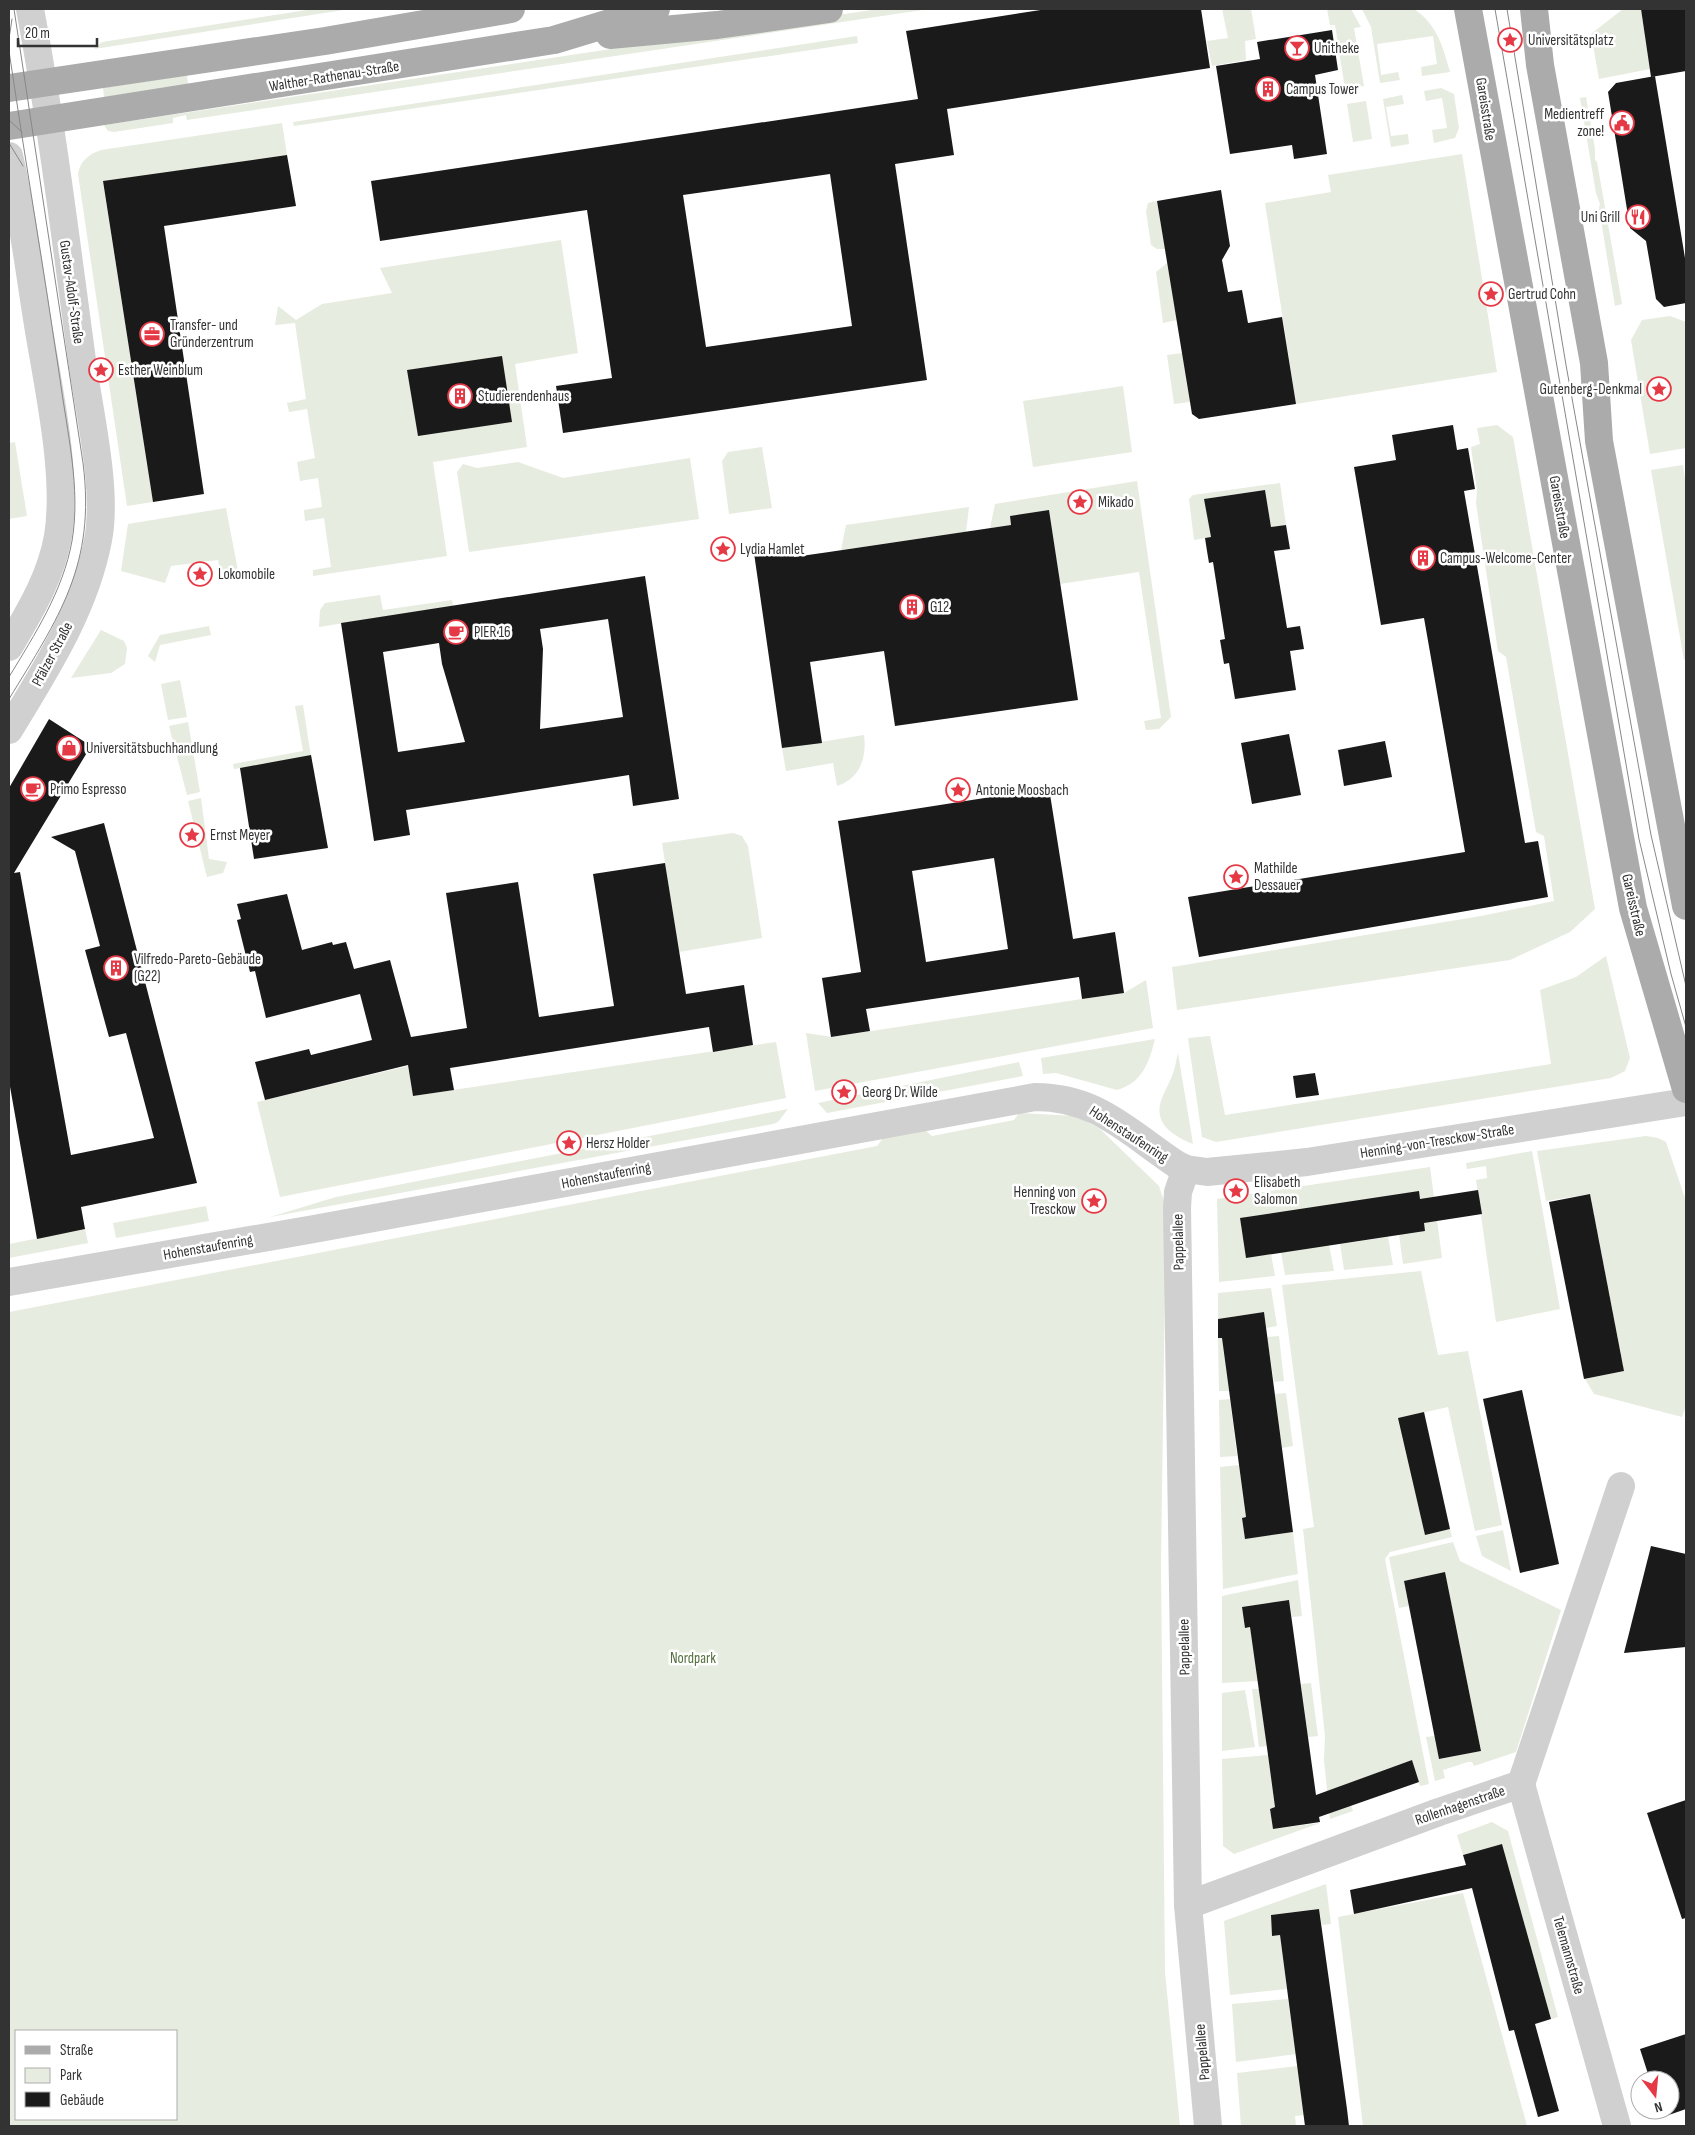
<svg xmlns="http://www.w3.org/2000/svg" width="1695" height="2135" font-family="'Sofia Sans Condensed',sans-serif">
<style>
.green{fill:#e6ecdf;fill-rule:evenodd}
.building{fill:#1a1a1a;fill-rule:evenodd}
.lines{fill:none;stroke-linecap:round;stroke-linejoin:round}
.minor{stroke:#d0d0d0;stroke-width:28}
.major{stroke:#ababab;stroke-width:28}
.tram{stroke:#888;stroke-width:1}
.labels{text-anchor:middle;stroke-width:5;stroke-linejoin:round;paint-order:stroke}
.poi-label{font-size:15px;fill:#333;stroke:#fff;text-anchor:start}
.street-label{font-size:15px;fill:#333;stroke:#fff}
.park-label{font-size:15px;fill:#56703f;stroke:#fff}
</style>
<rect width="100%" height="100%" fill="#fff"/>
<!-- green -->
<g class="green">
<path d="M313,9H350L94,49L102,42Z"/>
<path d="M878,9H929L187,120L186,115L173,118V123L114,132L108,131L104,125Z"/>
<path d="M1222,9H1251L1256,39L1245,41L1246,60L1212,66L1207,41L1228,38Z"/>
<path d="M1327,9H1351L1361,27L1354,28L1364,86L1345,89L1335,25H1330Z"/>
<path d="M1362,9H1414C1437,24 1443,47 1450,72L1422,76L1421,67L1437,64L1433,36L1377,44L1381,75L1398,72L1400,80L1380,83L1371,27Z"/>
<path d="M1623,9H1641L1650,69L1599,79L1591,34Z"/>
<path d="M857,36L858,43L294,126L293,122Z"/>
<path d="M187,75L188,85L104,97L103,88Z"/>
<path d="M1441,88L1454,94L1459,128L1455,138L1434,143L1432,130L1447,128L1442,98L1426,101L1424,91Z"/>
<path d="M1402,95L1404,104L1386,107L1391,136L1408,134L1409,144L1391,147L1383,99Z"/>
<path d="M1586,97L1595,149V160L1597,162L1622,304L1615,306L1599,208L1600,204L1596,193L1580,98Z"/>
<path d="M1366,101L1372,139L1353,142L1347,104Z"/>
<path d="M282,123L287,155L103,182L153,502L127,506L78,174C80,161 89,154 101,150Z"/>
<path d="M1462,154L1497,372L1296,404L1265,203L1331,192L1328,175Z"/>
<path d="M1157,201L1165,249H1157L1151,245L1146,211L1148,203Z"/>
<path d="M561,240L578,353L515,364L527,447L433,462L447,556L313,576V570L331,567L324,518L305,521L304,510L322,507L318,478L300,481L297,462L315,458L307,409L289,412L287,403L306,399L295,323L275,325L278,306L296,320L322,304L392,293L380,268Z"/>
<path d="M1167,263L1177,320L1163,323L1156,272Z"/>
<path d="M1670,316L1686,322V448L1650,454L1631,340L1642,320Z"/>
<path d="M1182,353L1190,402L1174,404L1167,355Z"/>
<path d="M1123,386L1132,452L1033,467L1023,401Z"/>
<path d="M1497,425L1513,437L1595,909L1570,932L1510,960L1177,1010L1172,967L1481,916L1554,901L1544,836L1536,832L1506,657L1498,651L1476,503L1477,491L1471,447L1480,444L1477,428Z"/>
<path d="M15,442L27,516L9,519V443Z"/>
<path d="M762,447L772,508L729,514L722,461L728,452Z"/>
<path d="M690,458L699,519L469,552L457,472L463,464L477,468L518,462L563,478Z"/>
<path d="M1683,465L1686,486V660H1684L1651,470Z"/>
<path d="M1137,481L1171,717L1159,729L1146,730L1144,721L1161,718L1139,572L1060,584L1049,510L1010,516L1011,525L990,528L995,504Z"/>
<path d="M1280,483L1286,525L1271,527L1265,490L1205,499L1211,537L1194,540L1189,499L1193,495Z"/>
<path d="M969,507L966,532L841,550L846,525Z"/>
<path d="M226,508L239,576L222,579L218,560L171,566L165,583L121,571L128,524Z"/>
<path d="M380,595L383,610L452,600L453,606L319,627L320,610L325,603Z"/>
<path d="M209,626L211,635L160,645L155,662L148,656L160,635Z"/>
<path d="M101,630L124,641L127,648L125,664L111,673L71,678Z"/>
<path d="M180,680L187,717L168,720L161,684Z"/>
<path d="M303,705L311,757L234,769L233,764L303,751L295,706Z"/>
<path d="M188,722L200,792L187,795L169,726Z"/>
<path d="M864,735C867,757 860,779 837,786L833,763L786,771L782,748Z"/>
<path d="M201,798L209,859L227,862L223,873L207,877L188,801Z"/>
<path d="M733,833L742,836L748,846L762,938L679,952L662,843Z"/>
<path d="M1606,956L1630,1058L1625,1071L1611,1078L1216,1142L1202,1137L1188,1038L1210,1036L1225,1115L1551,1064L1540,990L1576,977Z"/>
<path d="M1146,980L1153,1028L815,1091L806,1033L832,1037L1082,999L1124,993Z"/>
<path d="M1155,1039C1149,1063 1142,1083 1117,1090L1056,1073L1043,1074L1041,1058Z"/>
<path d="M776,1042L786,1098L280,1197L257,1102L408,1066L413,1096Z"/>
<path d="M1178,1053L1193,1144C1173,1136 1152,1123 1162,1098C1165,1090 1169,1084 1172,1076C1175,1069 1176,1061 1178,1053Z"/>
<path d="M1019,1062L1023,1076L827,1113L818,1103Z"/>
<path d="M788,1109L778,1122L773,1124L270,1217L336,1197Z"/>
<path d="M1019,1113L1075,1116L1099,1128L1159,1186L1166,1207L1161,1565L1165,1972L1180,2126H9V1312L877,1146L883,1138L925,1130L932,1136L1014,1120ZM16,2031H176V2119H16Z"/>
<path d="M1646,1136L1658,1138L1666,1142L1686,1201V1406L1682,1417L1594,1394L1585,1379L1624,1371L1590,1194L1546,1201L1537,1151Z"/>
<path d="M1532,1151L1560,1309L1496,1322L1476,1180L1487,1178L1486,1166L1467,1169L1466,1163Z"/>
<path d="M1430,1167L1442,1258L1403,1264L1399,1235L1240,1218L1246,1257L1271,1254L1275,1276L1219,1282L1217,1199Z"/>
<path d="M206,1206L209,1221L116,1238L113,1223Z"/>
<path d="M85,1229L88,1243L9,1258V1244Z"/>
<path d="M1388,1237L1393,1265L1344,1270L1340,1244Z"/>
<path d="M1329,1245L1334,1271L1285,1275L1281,1252Z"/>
<path d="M1421,1271L1438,1355L1468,1351L1502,1525L1475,1531L1448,1407L1399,1418L1425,1534L1450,1529L1452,1537L1390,1552L1385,1559L1429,1784L1420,1786L1412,1760L1344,1785L1353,1811L1330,1819L1324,1760L1325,1736L1303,1529L1314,1527L1282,1285Z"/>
<path d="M1271,1288L1277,1326L1266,1328L1264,1312L1218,1319V1293Z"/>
<path d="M1279,1336L1284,1381L1274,1382L1267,1337Z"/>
<path d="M1218,1338H1222L1229,1391H1219Z"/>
<path d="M1286,1393L1293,1446L1282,1448L1275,1394Z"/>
<path d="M1230,1399L1237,1456L1220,1457L1219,1400Z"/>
<path d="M1239,1465L1246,1517L1242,1518L1245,1538L1293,1532L1298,1574L1223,1589L1220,1467Z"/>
<path d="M1503,1530L1511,1571L1482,1556L1476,1536Z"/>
<path d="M1453,1542L1460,1561L1561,1610L1516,1752L1474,1766L1472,1762H1468L1443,1770L1445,1778L1435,1781L1426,1737L1435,1736L1440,1759L1481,1751L1445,1573L1404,1581L1409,1606L1399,1608L1389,1557Z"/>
<path d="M1298,1580L1302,1616L1292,1617L1289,1600L1242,1607L1245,1628L1250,1627L1258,1681L1222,1683V1596Z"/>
<path d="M1311,1683L1318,1736L1308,1737L1301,1684Z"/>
<path d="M1252,1689H1259L1267,1746L1259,1747Z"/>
<path d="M1245,1690L1255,1747L1222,1751V1693Z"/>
<path d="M1268,1755L1275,1807L1270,1809L1273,1829L1320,1823L1234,1854L1223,1846L1222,1759Z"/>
<path d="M1492,1822L1508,1831L1558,2017L1551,2019L1502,1844L1463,1855L1457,1835Z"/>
<path d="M1326,1884L1331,1924L1322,1925L1319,1909L1271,1915L1272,1936L1280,1935L1287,1989L1230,1995L1224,1921Z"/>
<path d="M1463,1893L1527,2126H1363L1338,1917Z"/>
<path d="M1288,1999L1296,2054L1236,2062L1232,2004Z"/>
<path d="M1297,2066L1304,2115L1295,2116L1296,2126H1241L1237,2073Z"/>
</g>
<!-- building -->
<g class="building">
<path d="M1047,9H1201L1210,68L947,109L954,155L895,164L927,380L563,433L556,386L612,378L587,210L380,241L371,181L918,99L906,31ZM830,174L852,326L706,347L683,195Z"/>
<path d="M1641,9H1686V71L1651,77Z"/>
<path d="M1332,30L1338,70L1315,75L1327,154L1294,159L1292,145L1230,154L1216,66L1260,59L1257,42Z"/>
<path d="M1655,76L1686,264V303L1664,307L1656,299L1646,241L1630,228L1608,92L1616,83Z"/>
<path d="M287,155L296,206L164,226L204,494L153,502L103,181Z"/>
<path d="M1221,190L1230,246L1222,260L1228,292L1242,290L1248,323L1282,317L1296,404L1199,419L1192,414L1157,201Z"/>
<path d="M502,356L512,422L418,436L407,370Z"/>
<path d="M1453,425L1457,450L1468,448L1475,489L1464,491L1525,843L1538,841L1548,897L1199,957L1188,897L1465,852L1424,618L1381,625L1354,467L1396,460L1392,435Z"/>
<path d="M1265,490L1271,527L1286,525L1290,549L1274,551L1287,628L1300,626L1304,649L1290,651L1296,690L1235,699L1229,663L1224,664L1220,640L1225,639L1213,562L1209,563L1207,551L1205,538L1211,537L1204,499Z"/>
<path d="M1049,510L1078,700L895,726L884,651L810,662L822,743L782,748L754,553L793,547L794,557L829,552L1011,525L1010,516Z"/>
<path d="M645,576L679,799L633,806L629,775L406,810L410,835L374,841L341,623ZM608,619L623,717L540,729L543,649L540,629ZM439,643L442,664L465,742L398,752L383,652Z"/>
<path d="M49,719L91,746L14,873L20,872L71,1155L154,1138L126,1033L109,1037L85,950L100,946L75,851L51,837L104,823L197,1183L81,1207L85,1229L37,1239L9,1081V788Z"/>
<path d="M1289,734L1301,795L1252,804L1241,743Z"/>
<path d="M1385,741L1392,777L1344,786L1338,750Z"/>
<path d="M311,755L328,848L254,859L240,768Z"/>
<path d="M1049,788L1073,939L1115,932L1124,993L1082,999L1079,977L866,1009L870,1031L831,1037L822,978L861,972L838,821ZM994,858L1008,949L926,962L912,871Z"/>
<path d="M665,863L686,994L744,985L753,1045L713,1052L709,1027L450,1068L454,1090L413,1096L408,1065L265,1100L255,1062L309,1049L311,1055L372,1040L360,994L266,1018L255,971L250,972L237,920L241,919L237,904L287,894L302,950L332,942L333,945L346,942L354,969L390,960L411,1037L467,1028L446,893L518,882L539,1017L614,1006L593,874Z"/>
<path d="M1315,1073L1319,1095L1296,1098L1293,1076Z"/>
<path d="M1478,1190L1482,1214L1424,1223L1425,1231L1246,1258L1240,1218L1419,1191L1420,1199Z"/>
<path d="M1590,1194L1624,1371L1584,1379L1549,1202Z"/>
<path d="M1264,1312L1293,1532L1245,1539L1242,1518L1246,1517L1222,1338H1218V1319Z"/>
<path d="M1522,1390L1559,1564L1520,1573L1483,1399Z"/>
<path d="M1424,1412L1450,1529L1425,1535L1398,1418Z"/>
<path d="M1651,1546L1686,1554V1647L1624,1653Z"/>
<path d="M1445,1572L1481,1751L1439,1759L1404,1581Z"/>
<path d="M1289,1600L1316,1795L1412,1760L1419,1782L1319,1817L1320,1822L1273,1829L1270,1809L1275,1807L1268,1755L1250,1627L1245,1628L1242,1607Z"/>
<path d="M1686,1800V1918L1682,1919L1647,1813Z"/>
<path d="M1502,1844L1551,2019L1535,2024L1559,2111L1538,2117L1514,2030L1509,2031L1472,1888L1354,1914L1350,1890L1466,1865L1463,1855Z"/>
<path d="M1319,1909L1347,2109L1349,2126H1305L1280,1935L1272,1936L1271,1915Z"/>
<path d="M1686,2034V2109L1663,2117L1660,2110H1670V2080H1650L1640,2049Z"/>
</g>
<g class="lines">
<!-- minor -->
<g class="minor">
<path d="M9,156C22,211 29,269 38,325C48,386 68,476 58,536C51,577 30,611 9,647"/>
<path d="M9,730C45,671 85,609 98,540C108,490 89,412 82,360C66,243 52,125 30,9"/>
<path d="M1186,1169L1178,1192L1177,1208L1188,1905L1208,2126"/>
<path d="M9,1282L314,1229L1035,1097C1097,1097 1128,1132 1176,1164L1186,1169L1207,1172L1307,1162L1686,1102"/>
<path d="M1521,1784L1617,2126"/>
<path d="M1521,1784L1621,1486"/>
<path d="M1188,1905L1439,1812L1521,1784"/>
</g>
<!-- major -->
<g class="major">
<path d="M1468,9L1633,908L1686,1089"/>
<path d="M1534,9L1540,65L1594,363L1599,441L1686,906"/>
<path d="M610,35L717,25L829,9"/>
<path d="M9,88L325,41L511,9"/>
<path d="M9,126L554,40L656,9"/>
</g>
<!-- tram -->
<g class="tram">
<path d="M1495,9L1639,839L1671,974L1686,1027"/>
<path d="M1507,9L1566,365L1651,835L1686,986"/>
<path d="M9,39L12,19"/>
<path d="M9,51C25,160 44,270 60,379C67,432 81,488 72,541C63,591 35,634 9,677"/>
<path d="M9,120L22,132"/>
<path d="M9,143L23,166"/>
<path d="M9,699C59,617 96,565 83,463L14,9"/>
</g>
</g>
<!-- icons -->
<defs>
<g id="sight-ring" transform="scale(1.25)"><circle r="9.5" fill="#fff" stroke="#e63946" stroke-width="1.5"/><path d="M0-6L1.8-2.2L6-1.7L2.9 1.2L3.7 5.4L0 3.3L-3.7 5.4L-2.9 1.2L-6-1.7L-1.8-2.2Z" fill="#e63946"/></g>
<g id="bar-ring" transform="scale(1.25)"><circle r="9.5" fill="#fff" stroke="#e63946" stroke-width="1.5"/><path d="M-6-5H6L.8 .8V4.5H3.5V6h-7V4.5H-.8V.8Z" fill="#e63946"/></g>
<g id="building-ring" transform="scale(1.25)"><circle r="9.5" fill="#fff" stroke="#e63946" stroke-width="1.5"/><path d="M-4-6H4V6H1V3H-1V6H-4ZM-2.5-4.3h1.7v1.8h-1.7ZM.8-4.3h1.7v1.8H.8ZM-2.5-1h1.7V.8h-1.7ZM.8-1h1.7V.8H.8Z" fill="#e63946"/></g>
<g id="civic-ring" transform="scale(1.25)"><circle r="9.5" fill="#fff" stroke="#e63946" stroke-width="1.5"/><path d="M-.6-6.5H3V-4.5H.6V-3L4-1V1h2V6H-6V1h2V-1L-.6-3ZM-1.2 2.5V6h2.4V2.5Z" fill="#e63946"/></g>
<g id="restaurant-ring" transform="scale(1.25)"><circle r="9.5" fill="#fff" stroke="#e63946" stroke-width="1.5"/><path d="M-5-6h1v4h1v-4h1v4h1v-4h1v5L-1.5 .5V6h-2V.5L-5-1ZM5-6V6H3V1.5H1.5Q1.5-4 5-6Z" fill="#e63946"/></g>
<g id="office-ring" transform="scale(1.25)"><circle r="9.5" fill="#fff" stroke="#e63946" stroke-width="1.5"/><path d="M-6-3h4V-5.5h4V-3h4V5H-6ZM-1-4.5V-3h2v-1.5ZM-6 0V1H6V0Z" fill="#e63946"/></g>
<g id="cafe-ring" transform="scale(1.25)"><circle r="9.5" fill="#fff" stroke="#e63946" stroke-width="1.5"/><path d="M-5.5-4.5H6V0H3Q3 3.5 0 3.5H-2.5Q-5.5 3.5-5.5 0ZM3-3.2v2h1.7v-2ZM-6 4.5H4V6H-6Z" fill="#e63946"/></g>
<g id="shop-ring" transform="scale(1.25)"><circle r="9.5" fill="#fff" stroke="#e63946" stroke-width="1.5"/><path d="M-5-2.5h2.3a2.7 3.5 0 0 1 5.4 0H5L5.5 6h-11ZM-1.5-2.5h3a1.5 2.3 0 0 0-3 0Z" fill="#e63946"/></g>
</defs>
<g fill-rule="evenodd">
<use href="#sight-ring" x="1510" y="40"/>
<use href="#bar-ring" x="1297" y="48"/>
<use href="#building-ring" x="1268" y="89"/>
<use href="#civic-ring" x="1622" y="123"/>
<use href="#restaurant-ring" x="1638" y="217"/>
<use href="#sight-ring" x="1491" y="294"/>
<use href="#office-ring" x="152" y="334"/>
<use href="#sight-ring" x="101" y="370"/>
<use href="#sight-ring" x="1659" y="389"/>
<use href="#building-ring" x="460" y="396"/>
<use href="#sight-ring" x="1080" y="502"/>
<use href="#sight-ring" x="723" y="549"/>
<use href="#building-ring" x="1423" y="558"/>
<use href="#sight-ring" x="200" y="574"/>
<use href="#building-ring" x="912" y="607"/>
<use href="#cafe-ring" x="456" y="632"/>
<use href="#shop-ring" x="69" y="748"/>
<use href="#cafe-ring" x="33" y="789"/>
<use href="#sight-ring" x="958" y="790"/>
<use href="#sight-ring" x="192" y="835"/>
<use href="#sight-ring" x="1236" y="877"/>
<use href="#building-ring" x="116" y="968"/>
<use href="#sight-ring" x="844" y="1092"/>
<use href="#sight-ring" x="569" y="1143"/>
<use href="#sight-ring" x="1236" y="1191"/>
<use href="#sight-ring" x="1094" y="1201"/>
</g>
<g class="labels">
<!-- poi labels -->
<g class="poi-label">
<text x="1528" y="45">Universitätsplatz</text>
<text x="1314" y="53">Unitheke</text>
<text x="1286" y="94">Campus Tower</text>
<text x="1604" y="119" text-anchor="end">Medientreff<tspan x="1604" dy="17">zone!</tspan></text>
<text x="1620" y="222" text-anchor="end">Uni Grill</text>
<text x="1508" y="299">Gertrud Cohn</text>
<text x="170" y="330">Transfer- und<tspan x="170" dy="17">Gründerzentrum</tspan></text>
<text x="118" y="375">Esther Weinblum</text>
<text x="1642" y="394" text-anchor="end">Gutenberg-Denkmal</text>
<text x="478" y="401">Studierendenhaus</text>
<text x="1098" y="507">Mikado</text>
<text x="740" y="554">Lydia Hamlet</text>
<text x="1440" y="563">Campus-Welcome-Center</text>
<text x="218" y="579">Lokomobile</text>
<text x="930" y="612">G12</text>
<text x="474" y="637">PIER 16</text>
<text x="86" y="753">Universitätsbuchhandlung</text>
<text x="50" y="794">Primo Espresso</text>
<text x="976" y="795">Antonie Moosbach</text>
<text x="210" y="840">Ernst Meyer</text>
<text x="1254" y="873">Mathilde<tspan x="1254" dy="17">Dessauer</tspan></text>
<text x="134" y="964">Vilfredo-Pareto-Gebäude<tspan x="134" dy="17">(G22)</tspan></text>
<text x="862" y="1097">Georg Dr. Wilde</text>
<text x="586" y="1148">Hersz Holder</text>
<text x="1254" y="1187">Elisabeth<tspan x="1254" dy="17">Salomon</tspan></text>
<text x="1076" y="1197" text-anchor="end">Henning von<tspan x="1076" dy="17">Tresckow</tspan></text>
</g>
<!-- street labels -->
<g class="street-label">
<text transform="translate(334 76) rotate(-9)" y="5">Walther-Rathenau-Straße</text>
<text transform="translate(1486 109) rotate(81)" y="5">Gareisstraße</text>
<text transform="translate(72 292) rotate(82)" y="5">Gustav-Adolf-Straße</text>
<text transform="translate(1560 507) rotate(80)" y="5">Gareisstraße</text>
<text transform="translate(52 654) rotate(-62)" y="5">Pfälzer Straße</text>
<text transform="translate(1634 905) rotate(77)" y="5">Gareisstraße</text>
<text transform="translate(1129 1134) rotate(33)" y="5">Hohenstaufenring</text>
<text transform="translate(1437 1141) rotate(-9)" y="5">Henning-von-Tresckow-Straße</text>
<text transform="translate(606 1175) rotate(-11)" y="5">Hohenstaufenring</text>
<text transform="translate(1178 1242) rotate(-91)" y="5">Pappelallee</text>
<text transform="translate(208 1247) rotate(-10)" y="5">Hohenstaufenring</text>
<text transform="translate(1184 1647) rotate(-91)" y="5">Pappelallee</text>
<text transform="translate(1460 1805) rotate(-19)" y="5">Rollenhagenstraße</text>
<text transform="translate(1569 1955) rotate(74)" y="5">Telemannstraße</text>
<text transform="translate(1202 2052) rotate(-95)" y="5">Pappelallee</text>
</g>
<!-- park labels -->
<g class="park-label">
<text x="693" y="1663">Nordpark</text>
</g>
</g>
<!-- border -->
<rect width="1695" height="2135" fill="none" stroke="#333333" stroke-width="20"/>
<!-- legend -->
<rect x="15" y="2030" width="162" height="90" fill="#ffffff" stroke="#adadad"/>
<rect x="25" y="2046" width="25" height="8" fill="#ababab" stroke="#adadad"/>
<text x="60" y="2055" font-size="15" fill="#333333">Straße</text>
<rect x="25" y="2068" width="25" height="15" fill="#e6ecdf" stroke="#adadad"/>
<text x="60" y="2080" font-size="15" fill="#333333">Park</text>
<rect x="25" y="2092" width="25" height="15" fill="#1a1a1a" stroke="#adadad"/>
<text x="60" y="2105" font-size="15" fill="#333333">Gebäude</text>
<!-- north arrow -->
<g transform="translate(1655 2095) rotate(164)"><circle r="24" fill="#ffffff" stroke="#adadad"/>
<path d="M0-4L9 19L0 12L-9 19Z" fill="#e63946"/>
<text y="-8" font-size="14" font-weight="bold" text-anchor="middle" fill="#333333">N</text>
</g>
<!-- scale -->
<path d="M18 38v8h79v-8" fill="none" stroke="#333333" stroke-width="2.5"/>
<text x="25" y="38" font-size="15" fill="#333333" stroke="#ffffff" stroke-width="4" paint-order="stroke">20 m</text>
</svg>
